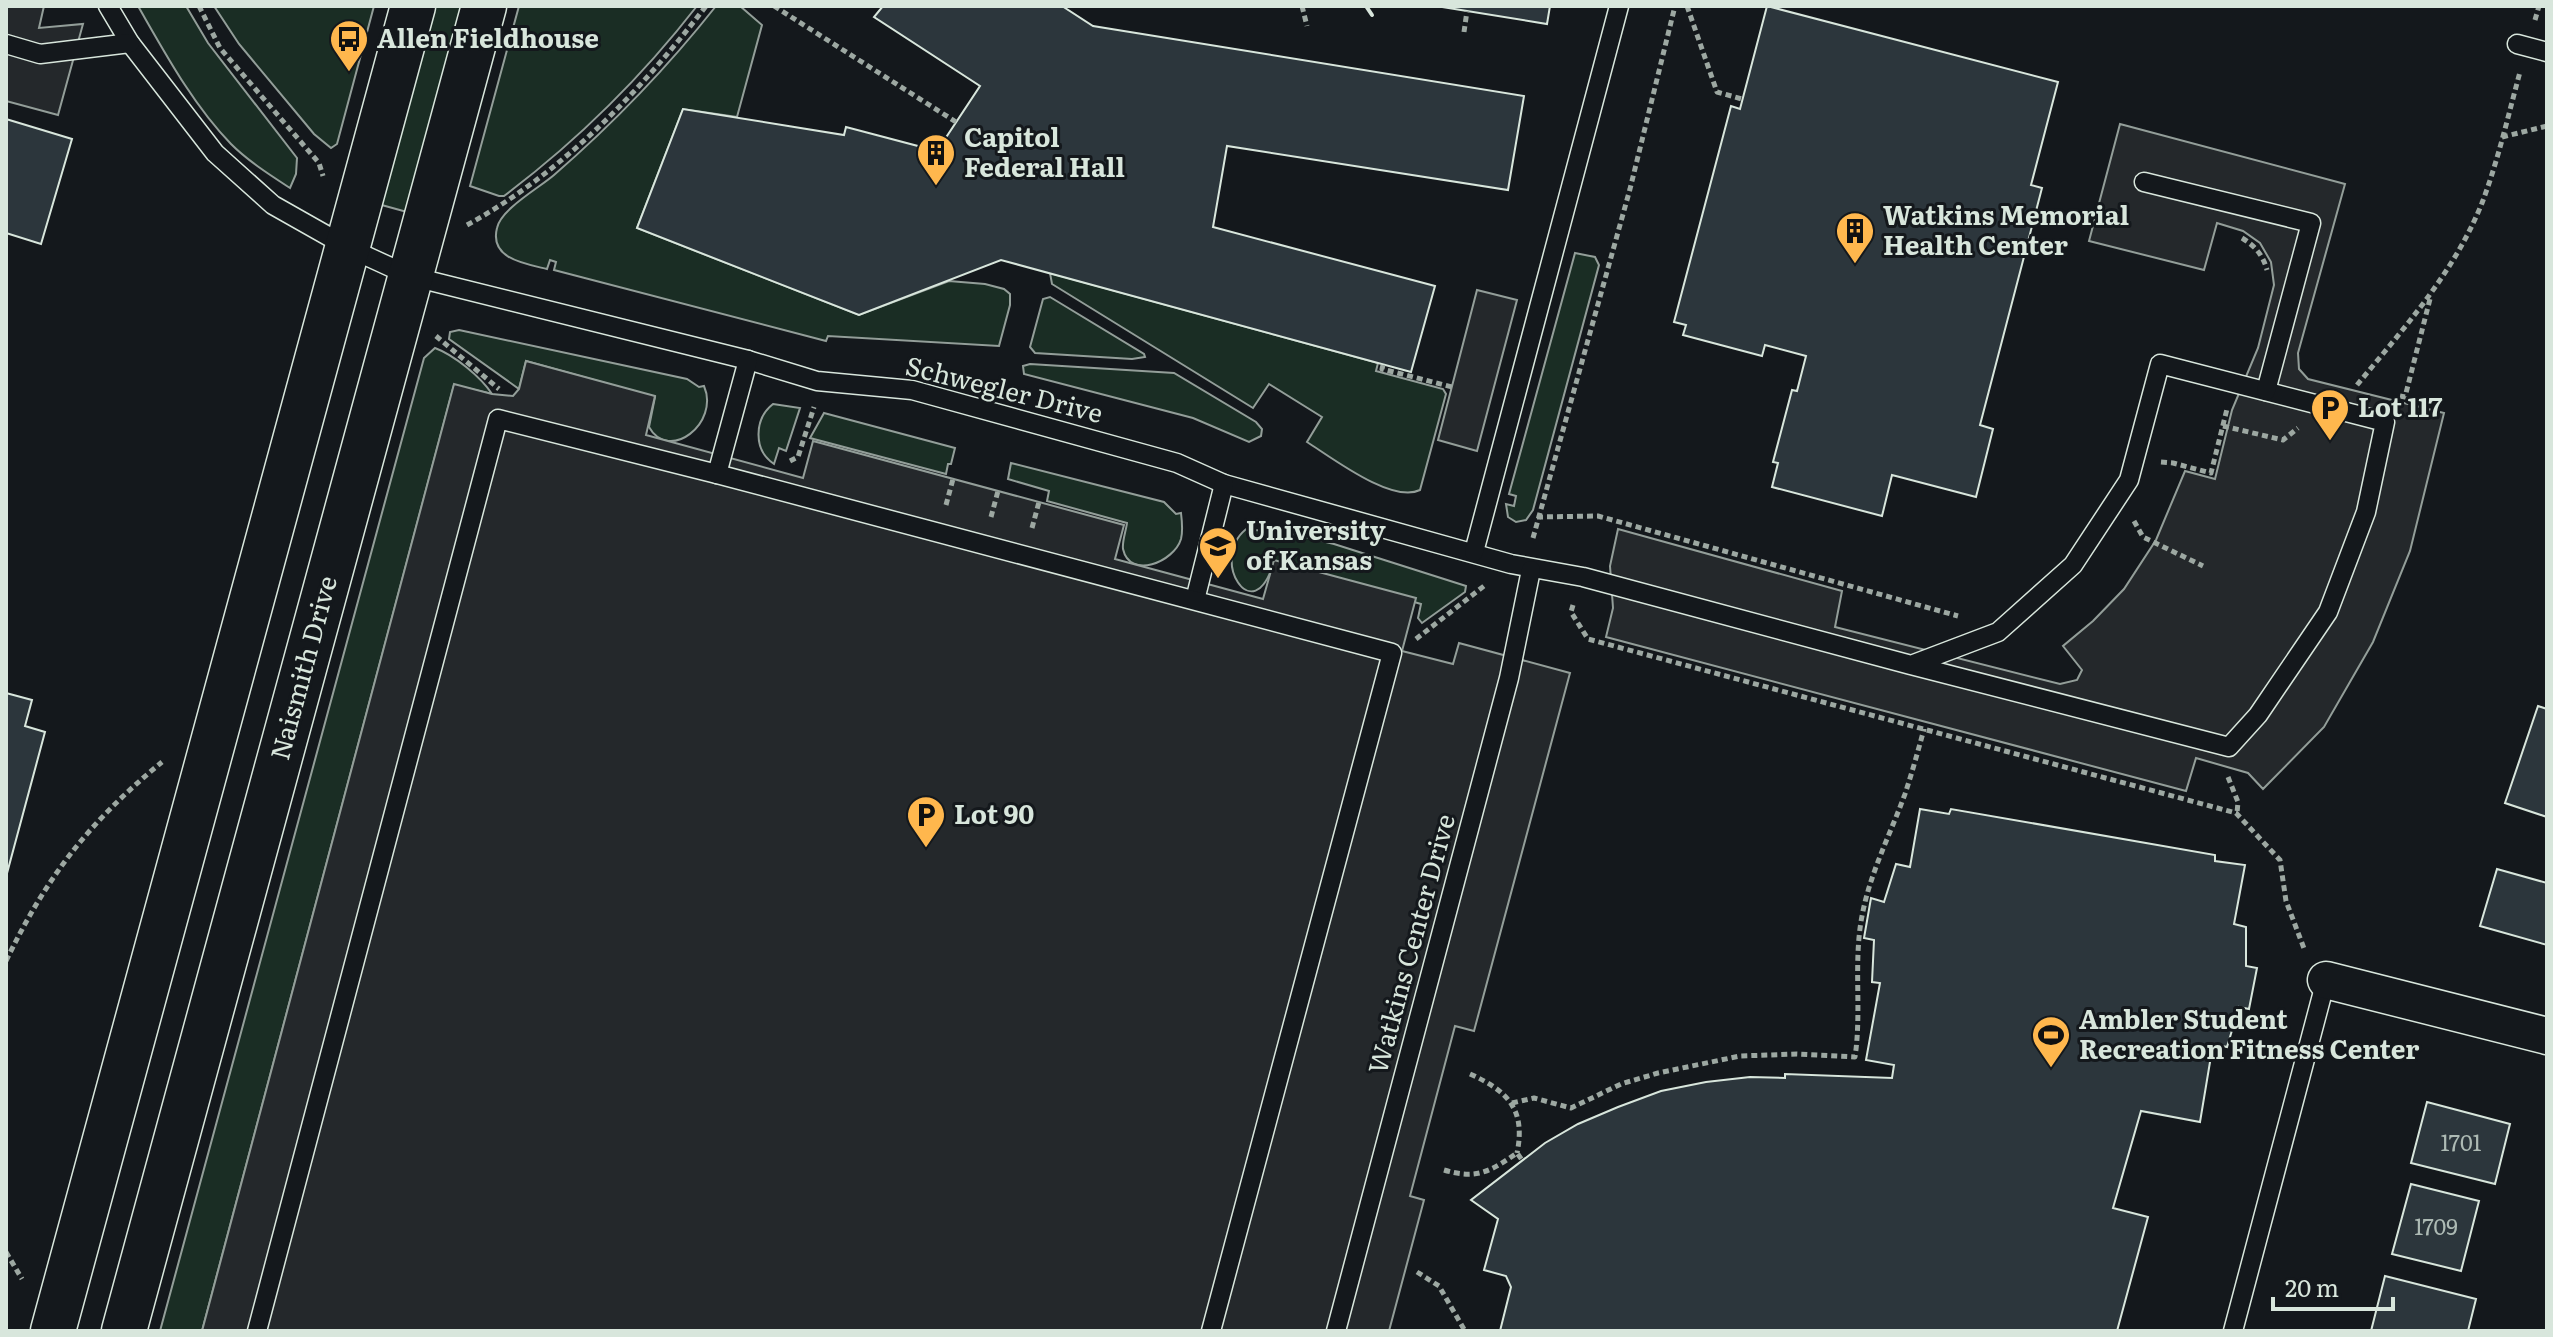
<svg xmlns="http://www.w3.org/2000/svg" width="2553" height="1337" font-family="Literata,serif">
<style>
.green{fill:#1a2d24;stroke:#939e99;stroke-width:2}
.parking{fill:#24282b;stroke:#939e99;stroke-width:2}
.building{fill:#2c363c;stroke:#d8e6dc;stroke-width:2}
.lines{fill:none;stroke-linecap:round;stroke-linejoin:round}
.lane-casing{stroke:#d8e6dc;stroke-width:21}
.street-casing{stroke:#d8e6dc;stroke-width:39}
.secondary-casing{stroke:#d8e6dc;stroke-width:47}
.path{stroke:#9da8a2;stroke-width:5;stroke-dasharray:6 4;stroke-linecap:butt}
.lane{stroke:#14181c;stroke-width:18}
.street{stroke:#14181c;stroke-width:36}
.secondary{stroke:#14181c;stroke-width:44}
.wall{stroke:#d8e6dc;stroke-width:4}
.labels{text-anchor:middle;stroke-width:6;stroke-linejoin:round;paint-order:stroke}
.number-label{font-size:22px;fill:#adbab4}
.poi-label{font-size:26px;font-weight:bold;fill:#d8e6dc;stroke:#14181c;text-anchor:start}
.street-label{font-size:26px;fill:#d8e6dc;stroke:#14181c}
</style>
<rect width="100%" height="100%" fill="#14181c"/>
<!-- green -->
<g class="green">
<path d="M138,6H186L208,43L297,158L296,174L290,188C270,175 248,161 231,144C193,105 165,53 138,6Z"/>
<path d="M214,6H374L337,144L331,148L314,134L239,44Z"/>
<path d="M431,6H463L407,212L378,204Z"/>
<path d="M519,6H697C641,78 577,141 504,196H499L470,186Z"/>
<path d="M716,6H740L762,25L737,117L683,109L637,228L859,315L949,281L985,284L1004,289L1010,294V305L999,346L828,336L826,341L554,270L556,262L550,260L547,269C526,264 489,259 497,228C501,209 539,188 554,175C614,123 667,68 716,6Z"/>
<path d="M1575,253L1595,257L1599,265L1533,510L1526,520L1516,522L1508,517L1506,504L1514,506L1516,496L1509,494Z"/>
<path d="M1050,273L1378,363L1376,371L1443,389L1446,394L1420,490C1392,504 1331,457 1307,442L1322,417L1269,384L1253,408L1052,284Z"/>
<path d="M1050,297L1144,354L1145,357L1132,359L1035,353L1030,347L1043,299Z"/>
<path d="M459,330L687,379L699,387L704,386C720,423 669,463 649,427L655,397L526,361L519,389L449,339L450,332Z"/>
<path d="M435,348C454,355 481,377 492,394L454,385L202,1331H160L424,358Z"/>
<path d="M1030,364L1174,373L1256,422L1262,429L1261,436L1249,442L1193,418L1024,374L1023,366Z"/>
<path d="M773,404L800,408L786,451L779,448L774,464C753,450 754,419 773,404Z"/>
<path d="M824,413L955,448L951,464H948L946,474L810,438Z"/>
<path d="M1011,463L1164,502L1176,514L1181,513C1182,521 1183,531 1181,539C1174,562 1130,580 1123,549C1122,541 1126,531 1127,523L1047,501L1049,491L1008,479Z"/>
<path d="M1249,527L1251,530L1280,531L1334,544L1466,586L1465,592L1422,623L1418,618L1421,604L1274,561C1254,634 1206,556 1249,527Z"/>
</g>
<!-- parking -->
<g class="parking">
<path d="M6,6H44L39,28L83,24L58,115L6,101Z"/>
<path d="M2120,124L2345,184L2298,353L2299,369L2308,379L2444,413L2410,551L2373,642L2324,727L2263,789L2248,773L2196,758L2186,791L1606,637L1613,608L1610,566L1618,529L1842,591L1835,627L2060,684L2077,680L2082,670L2063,646L2093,621L2124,589L2156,540L2185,471L2215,479L2232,410L2258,348L2274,285L2271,262L2260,243L2243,231L2217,223L2204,270L2089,241Z"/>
<path d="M1477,290L1517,300L1477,451L1438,440Z"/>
<path d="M526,361L655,396L646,435L803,478L813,441L1124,525L1115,559L1263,599L1274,560L1416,598L1402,651L1453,664L1459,643L1570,673L1474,1031L1455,1026L1410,1196L1424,1200L1389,1331H202L454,384L492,394L513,396L519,389Z"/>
</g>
<!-- building -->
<g class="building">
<path d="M883,6H1062L1093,26L1524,96L1508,190L1227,146L1213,227L1435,286L1411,372L1001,260L859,315L637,228L683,109L844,135L846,127L937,151L980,86L874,17Z"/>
<path d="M1436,6H1550L1547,24Z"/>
<path d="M1767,6L2058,82L2031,185L2042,188L1980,425L1993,429L1976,497L1892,475L1882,516L1772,487L1778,463L1773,462L1792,390L1797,391L1806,356L1765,345L1762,356L1683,335L1686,325L1674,322L1731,106L1740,109Z"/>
<path d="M6,119L72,139L41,244L6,233Z"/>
<path d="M6,693L32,700L25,726L45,732L6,877Z"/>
<path d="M2538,706L2547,709V817L2505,803Z"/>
<path d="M1920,809L1949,814L1951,809L2215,855V861L2245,865L2234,924L2246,927V966L2257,968L2249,1009L2239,1007L2227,1047L2213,1044L2200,1122L2141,1111L2113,1208L2148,1217L2117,1331H1500L1511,1287L1506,1276L1484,1270L1498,1219L1471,1200L1545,1143L1578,1124L1618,1107L1661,1091L1706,1082L1750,1077L1785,1078V1074L1892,1078L1894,1065L1866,1060L1880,983L1872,982L1874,940L1864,938L1871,898L1884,902L1896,864L1910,867Z"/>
<path d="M2497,869L2547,883V945L2480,926Z"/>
<path d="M2427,1102L2510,1124L2495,1184L2411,1163Z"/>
<path d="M2411,1184L2479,1201L2461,1271L2392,1254Z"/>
<path d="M2385,1276L2476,1299L2468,1331H2371Z"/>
</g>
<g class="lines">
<!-- lane casing -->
<g class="lane-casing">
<g id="lane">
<path d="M108,6L130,43L215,153L273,205L349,248L410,276L748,360L817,381L912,390L1177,463L1224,484L1511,564L1583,577L1911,665L1998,632L2073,565L2129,480L2160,364L2385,422L2366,512L2328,612L2258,715L2229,747L1911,665"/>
<path d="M6,44L40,54L130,43"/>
<path d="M2517,44L2547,52"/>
<path d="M2144,182L2311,223L2266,391"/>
<path d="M717,474L748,360"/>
<path d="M1474,552L1619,6"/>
<path d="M1195,600L1224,484"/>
<path d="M257,1331L498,419L717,474L1392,653L1211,1331"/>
<path d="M1336,1331L1509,678L1531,570"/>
<path d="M2233,1331L2326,980"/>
</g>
</g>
<!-- street casing -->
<g class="street-casing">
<path id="street" d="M2326,980L2547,1036"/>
</g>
<!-- secondary casing -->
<g class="secondary-casing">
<g id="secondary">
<path d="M53,1331L413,6"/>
<path d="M124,1331L484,6"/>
</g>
</g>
<!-- path -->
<g class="path">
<path d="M199,6L220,48L319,163L323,176"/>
<path d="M774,6L956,122"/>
<path d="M1302,6L1307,26"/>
<path d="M1687,6L1717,92L1742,99"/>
<path d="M2535,20L2539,6"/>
<path d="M1464,32L1467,11"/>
<path d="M2502,137L2547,126"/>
<path d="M467,225C562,173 640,92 706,6"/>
<path d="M2242,238C2255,246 2263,255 2267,270"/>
<path d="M436,336L499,389"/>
<path d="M1383,365L1382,369L1452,387"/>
<path d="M2357,385C2404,328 2454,273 2482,203C2498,161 2508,116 2520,72"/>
<path d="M2400,396L2405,397L2430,299"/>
<path d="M2223,426L2283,440L2298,428"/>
<path d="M790,461L798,457L814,407"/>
<path d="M2161,462L2173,463L2211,473L2227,409"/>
<path d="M946,505L953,479"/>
<path d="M991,517L998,491"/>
<path d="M1537,517L1598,516L1958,616"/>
<path d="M2134,521L2143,537L2203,566"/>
<path d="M1032,528L1039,502"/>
<path d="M1533,538L1630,189L1675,6"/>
<path d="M1573,605L1571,612L1588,639L2236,813L2280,860L2286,901L2305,951"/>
<path d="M1416,639L1484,586"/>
<path d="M2228,777L2238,802L2237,813"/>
<path d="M6,961C47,876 89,822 162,762"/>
<path d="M1470,1074C1508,1091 1526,1110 1517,1153"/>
<path d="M1512,1103L1534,1098L1571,1108L1621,1084L1658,1073L1740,1056L1797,1054L1855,1057C1862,1010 1853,963 1862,916C1870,873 1890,835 1905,794C1912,773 1918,751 1924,729"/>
<path d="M1444,1170C1477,1180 1491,1171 1517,1153L1522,1160"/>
<path d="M6,1252L22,1279"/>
<path d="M1417,1272L1439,1286L1465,1331"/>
</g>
<!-- lane -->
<use href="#lane" class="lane"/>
<!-- street -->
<use href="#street" class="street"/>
<!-- secondary -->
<use href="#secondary" class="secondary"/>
<!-- wall -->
<path class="wall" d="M1366,6L1372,15"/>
</g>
<!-- icons -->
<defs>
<g id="bus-pin" transform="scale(2)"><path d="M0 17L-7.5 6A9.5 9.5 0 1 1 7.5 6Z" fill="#ffb74d" stroke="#14181c"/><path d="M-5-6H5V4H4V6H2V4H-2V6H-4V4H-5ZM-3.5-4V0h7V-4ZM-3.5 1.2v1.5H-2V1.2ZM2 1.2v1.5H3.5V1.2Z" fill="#111"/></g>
<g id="building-pin" transform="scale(2)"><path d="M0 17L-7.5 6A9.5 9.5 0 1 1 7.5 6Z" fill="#ffb74d" stroke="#14181c"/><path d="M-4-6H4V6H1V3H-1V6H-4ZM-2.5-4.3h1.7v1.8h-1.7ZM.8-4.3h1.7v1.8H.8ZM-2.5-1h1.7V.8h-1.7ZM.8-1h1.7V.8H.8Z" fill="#111"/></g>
<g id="parking-pin" transform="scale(2)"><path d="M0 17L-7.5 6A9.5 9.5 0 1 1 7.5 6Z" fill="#ffb74d" stroke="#14181c"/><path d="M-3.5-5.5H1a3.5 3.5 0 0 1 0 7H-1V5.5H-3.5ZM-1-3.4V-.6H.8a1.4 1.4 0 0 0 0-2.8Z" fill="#111"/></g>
<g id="university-pin" transform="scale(2)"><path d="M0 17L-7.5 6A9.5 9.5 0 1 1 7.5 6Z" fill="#ffb74d" stroke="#14181c"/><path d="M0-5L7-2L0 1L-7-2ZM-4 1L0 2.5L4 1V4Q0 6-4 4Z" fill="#111"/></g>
<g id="stadium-pin" transform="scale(2)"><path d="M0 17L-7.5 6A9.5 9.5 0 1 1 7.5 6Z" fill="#ffb74d" stroke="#14181c"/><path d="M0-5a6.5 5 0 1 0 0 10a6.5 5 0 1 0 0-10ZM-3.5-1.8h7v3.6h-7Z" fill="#111"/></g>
</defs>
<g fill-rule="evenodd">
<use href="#bus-pin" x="349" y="39"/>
<use href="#building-pin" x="936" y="153"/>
<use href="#building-pin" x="1855" y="231"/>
<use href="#parking-pin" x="2330" y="408"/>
<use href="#university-pin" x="1218" y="546"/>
<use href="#parking-pin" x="926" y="815"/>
<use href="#stadium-pin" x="2051" y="1035"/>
</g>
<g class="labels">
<!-- number labels -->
<g class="number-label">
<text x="2461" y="1151">1701</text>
<text x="2436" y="1235">1709</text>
</g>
<!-- poi labels -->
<g class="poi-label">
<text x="377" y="48">Allen Fieldhouse</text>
<text x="964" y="147">Capitol<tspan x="964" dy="30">Federal Hall</tspan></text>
<text x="1883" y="225">Watkins Memorial<tspan x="1883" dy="30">Health Center</tspan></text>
<text x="2358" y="417">Lot 117</text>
<text x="1246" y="540">University<tspan x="1246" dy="30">of Kansas</tspan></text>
<text x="954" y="824">Lot 90</text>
<text x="2079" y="1029">Ambler Student<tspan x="2079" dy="30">Recreation Fitness Center</tspan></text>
</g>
<!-- street labels -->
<g class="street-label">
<text transform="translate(1004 390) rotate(14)" y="9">Schwegler Drive</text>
<text transform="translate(304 668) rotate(-75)" y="9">Naismith Drive</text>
<text transform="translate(1412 944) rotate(-75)" y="9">Watkins Center Drive</text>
</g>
</g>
<!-- border -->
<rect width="2553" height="1337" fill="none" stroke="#d8e6dc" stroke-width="16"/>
<!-- scale -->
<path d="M2273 1297v12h120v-12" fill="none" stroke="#d8e6dc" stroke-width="4"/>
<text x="2285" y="1297" font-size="24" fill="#d8e6dc" stroke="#14181c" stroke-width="6" paint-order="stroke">20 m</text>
</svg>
